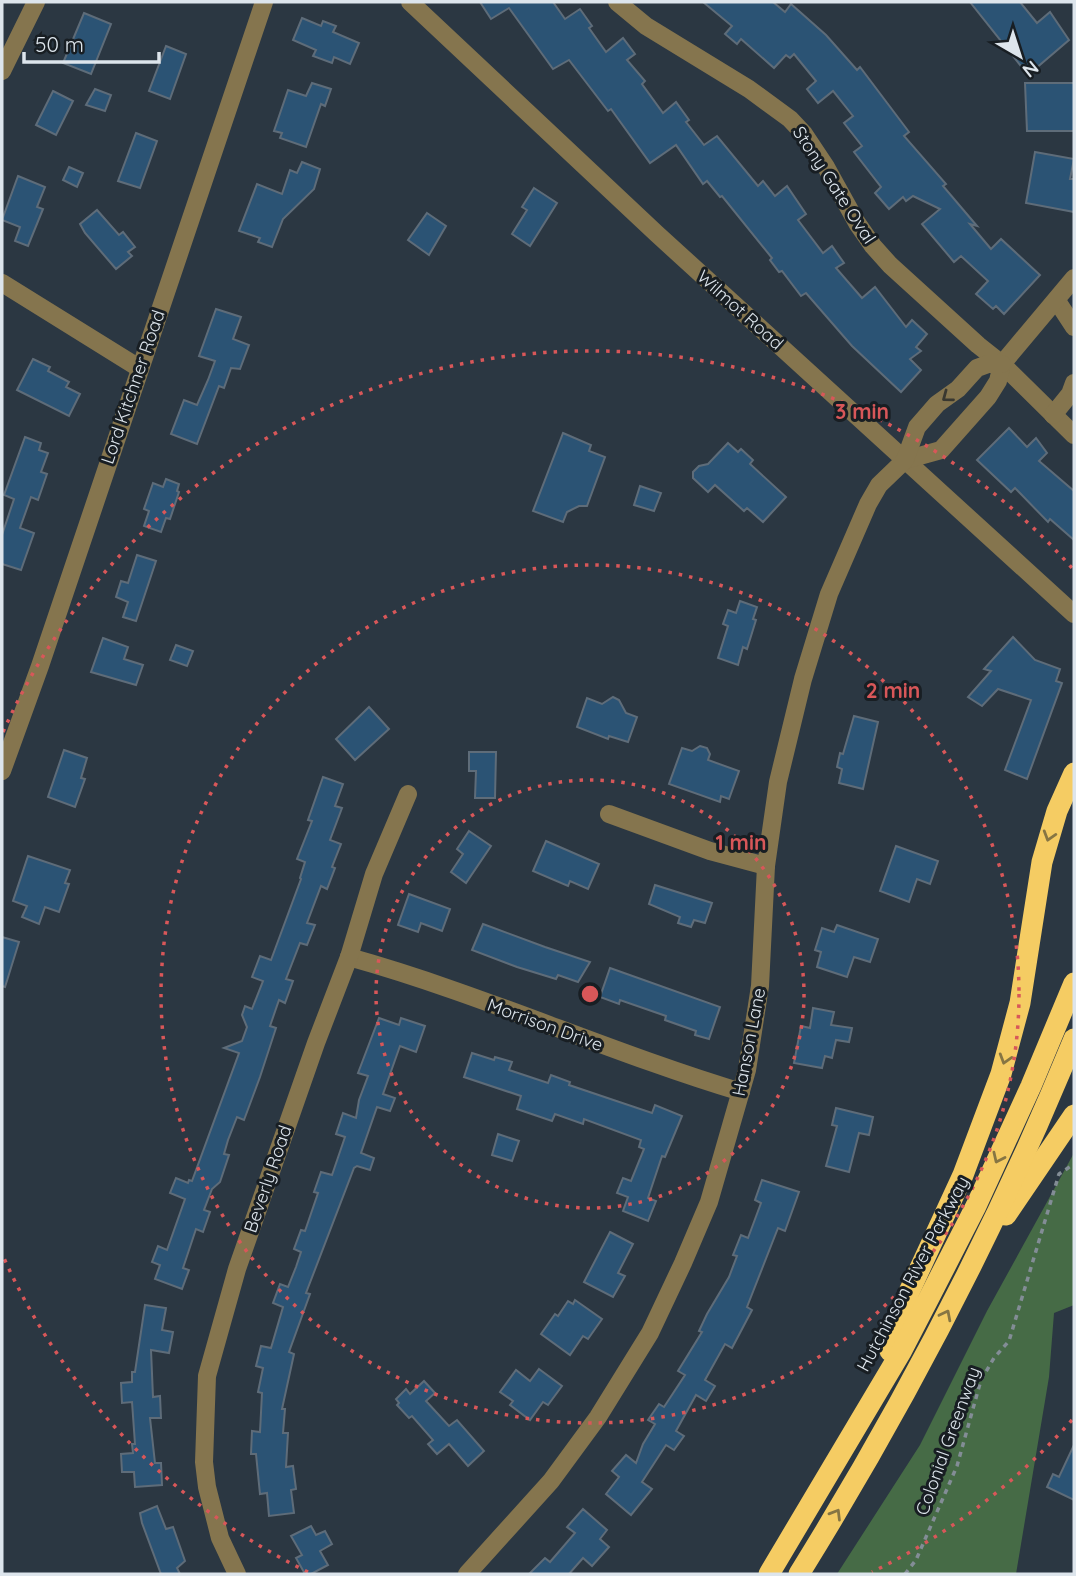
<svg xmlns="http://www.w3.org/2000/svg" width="1076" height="1576" font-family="Quicksand,sans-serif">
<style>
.forest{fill:#466b46}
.building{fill:#2b5374;stroke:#5e6c79;stroke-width:2}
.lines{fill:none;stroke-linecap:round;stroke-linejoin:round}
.path{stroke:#838d96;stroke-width:3.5;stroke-dasharray:5 5;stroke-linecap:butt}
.minor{stroke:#85754e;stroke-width:18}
.highway{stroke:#f5cc63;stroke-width:21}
.oneway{stroke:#393830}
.oneway2{stroke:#867543}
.ring{fill:none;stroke:#d85759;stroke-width:3.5;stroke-dasharray:3.5 7}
.labels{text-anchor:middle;stroke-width:6;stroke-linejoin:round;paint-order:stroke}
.street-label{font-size:18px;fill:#dde5ec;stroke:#181e23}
.centre{fill:#d85759;stroke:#181e23;stroke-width:3.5}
.ring-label{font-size:21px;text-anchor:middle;font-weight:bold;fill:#d85759;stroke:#181e23;stroke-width:6;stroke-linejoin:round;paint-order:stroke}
</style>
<rect width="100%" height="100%" fill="#2b3742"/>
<!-- forest -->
<path class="forest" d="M1074,1153V1305L1054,1313L1049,1377L1016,1574H837L920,1445L987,1311Z"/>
<!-- building -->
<g class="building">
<path d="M480,2H553L565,19L580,9L592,26L589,28L606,52L623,38L635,54L627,60L645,81L642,84L663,113L676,102L689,120L686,122L704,145L717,136L758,186L763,181L775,196L787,186L806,214L798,220L823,253L832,246L844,263L836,268L862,298L875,287L906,327L912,320L927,334L916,347L921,351L910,359L921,370L901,392L852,346L806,293L801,296L782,271L779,272L770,260L772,258L722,196L720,197L707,181L703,184L676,145L650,163L611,109L608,111L569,60L553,69L509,8L491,19Z"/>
<path d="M703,2H773L785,12L791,4L826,35L857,70L860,67L909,132L904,136L946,184L943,186L977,226L970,224L991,249L1001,239L1040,275L1004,314L996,306L993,309L976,294L988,281L961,256L954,262L922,224L940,209L913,196L906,201L903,197L889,209L875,193L881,187L854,152L862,146L844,123L853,116L833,91L818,103L807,89L816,81L794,54L790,58L786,55L774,68L741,39L737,44L725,34L732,26Z"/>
<path d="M970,2H1020L1037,23L1050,12L1069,40L1028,75Z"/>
<path d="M84,13L111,24L91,74L63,63Z"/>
<path d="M302,18L321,26L323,21L336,26L333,32L359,43L350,64L334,57L332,63L313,56L316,50L293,40Z"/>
<path d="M166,46L186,54L170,99L149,91Z"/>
<path d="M312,83L331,89L325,106L321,104L306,147L280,138L282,133L274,131L288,90L306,96Z"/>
<path d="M1025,83H1074V131H1027Z"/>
<path d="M95,89L111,95L105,111L86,105Z"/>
<path d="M53,91L73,101L56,135L36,125Z"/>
<path d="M136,133L157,141L140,188L118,181Z"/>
<path d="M1035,152L1074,159L1070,179H1074V212L1026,203Z"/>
<path d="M302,162L320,169L314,189L283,219L272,247L258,242L260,238L239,231L257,184L282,194L290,170L297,173Z"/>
<path d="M69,167L83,173L77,187L63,180Z"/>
<path d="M18,176L45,187L37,207L43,209L28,246L15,241L20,227L2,220Z"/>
<path d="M534,188L557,203L530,246L512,234L527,210L522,207Z"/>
<path d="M97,210L119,235L123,232L135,247L128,252L132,256L116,269L85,233L80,224Z"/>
<path d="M427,213L446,226L429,255L408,240Z"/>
<path d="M216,309L241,317L233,339L249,345L240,369L231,368L224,388L219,386L197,444L171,434L184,400L197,405L208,380L215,361L199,356Z"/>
<path d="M33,359L50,367L48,371L69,382L66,387L80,394L69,416L17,390Z"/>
<path d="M1009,428L1027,447L1036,438L1047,453L1039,461L1074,491V540L1050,519L1048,522L1015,488L1011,492L977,460Z"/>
<path d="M563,433L591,445L589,451L605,457L587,506H579L567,512L563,522L533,511Z"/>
<path d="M25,437L41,443L39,450L48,453L41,472L47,474L38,500L31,497L20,528L34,533L21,570L2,564V535L14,499L4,495Z"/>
<path d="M728,443L738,452L741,449L753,460L750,464L786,497L763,522L747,508L744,511L715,485L708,492L693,478V472L699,466L708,464Z"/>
<path d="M166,479L179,484L177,491L179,492L170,519L166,518L161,532L144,526L149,511L144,509L153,483L163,487Z"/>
<path d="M640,486L661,493L654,511L634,505Z"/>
<path d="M137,555L156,561L136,621L123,617L128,602L116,597L121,581L128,583Z"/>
<path d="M740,601L757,607L753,619L756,620L747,649L743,647L738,665L718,658L728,626L723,624L728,610L736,613Z"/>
<path d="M1013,637L1035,660L1060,669L1056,681L1062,683L1027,779L1005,770L1031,700L998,689L982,706L968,697L991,671L984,669Z"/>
<path d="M103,638L128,647L124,659L143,665L136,685L91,672Z"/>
<path d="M176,645L193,651L187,666L170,660Z"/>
<path d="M613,697L619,700L626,713L637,717L628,742L609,736L608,739L577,727L587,698L602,704Z"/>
<path d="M369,707L389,729L355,760L336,739Z"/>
<path d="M854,716L878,722L863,789L839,783L842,769L837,767L840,753L843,754Z"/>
<path d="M700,746L707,748L710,754L708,760L739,771L729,799L721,796L720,802L669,784L682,748L692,751Z"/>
<path d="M64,750L87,758L81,778L85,779L75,807L48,797Z"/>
<path d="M469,752H496L495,798H475L476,771H469Z"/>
<path d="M323,777L343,784L335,806L342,808L330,840L341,844L332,867L335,868L327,889L321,886L307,923L315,925L307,945L300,943L286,979L293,981L285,1003L279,1000L270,1026L276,1028L260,1077L244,1120L237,1117L228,1140L224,1154L229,1155L220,1182L212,1189L204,1210L210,1212L203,1232L196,1229L183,1268L189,1270L182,1289L155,1279L160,1265L152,1262L158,1246L167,1250L185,1199L170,1193L176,1178L188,1183L189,1180L192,1181L239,1053L224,1048L242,1041L247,1027L242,1015L245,1006L252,1009L263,981L252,977L260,956L271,960L301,879L300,878L305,862L297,859L312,821L308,820Z"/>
<path d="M469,831L491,846L466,883L451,872L463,854L457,849Z"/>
<path d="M546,841L599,864L588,889L570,881L568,886L533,871Z"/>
<path d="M896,846L938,861L930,884L917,879L909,902L880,891Z"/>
<path d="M28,856L70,870L65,883L69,884L59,912L45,907L39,924L22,917L27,906L13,901Z"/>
<path d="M655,885L712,903L705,923L694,920L691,927L678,923L680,917L649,904Z"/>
<path d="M409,894L450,909L442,931L421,923L418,932L398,925Z"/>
<path d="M483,924L545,947L590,962L578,982L558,975L556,979L517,967L472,950Z"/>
<path d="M837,925L878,939L870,962L854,957L847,977L817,967L821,952L815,950L822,928L834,932Z"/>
<path d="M2,937L19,942L5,987L2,986Z"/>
<path d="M610,968L720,1007L709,1039L695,1035L696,1031L665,1020L666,1016L620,1000L619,1004L600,997Z"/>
<path d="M813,1008L834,1012L831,1025L852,1028L849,1042L836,1040L832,1058L825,1056L822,1068L794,1063L801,1026L810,1028Z"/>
<path d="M379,1018L399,1025L401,1018L425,1026L416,1052L400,1046L383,1094L395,1098L390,1111L377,1107L361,1153L374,1158L370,1170L357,1166L354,1168L306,1293L310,1294L289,1352L294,1354L282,1409H285L283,1433H288L286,1467L293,1466L296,1489L291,1490L294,1513L269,1516L267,1493L260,1494L256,1454H251L252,1431L260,1432L262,1393L258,1392L263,1368L256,1366L261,1346L271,1348L283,1307L273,1303L280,1284L288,1287L296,1267L301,1252L294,1249L301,1230L305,1231L318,1193L314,1192L321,1172L332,1175L345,1137L336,1134L343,1113L356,1118L359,1100L368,1076L358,1073Z"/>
<path d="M472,1053L494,1060L495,1057L512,1062L509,1070L548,1083L551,1075L570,1082L569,1085L652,1113L655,1105L682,1116L665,1157L662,1156L648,1198L656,1201L648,1221L623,1211L628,1197L617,1193L623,1178L631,1181L644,1149L639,1147L641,1140L584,1119L583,1124L555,1114L552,1121L517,1109L521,1096L464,1077Z"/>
<path d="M836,1108L873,1117L869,1135L859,1133L849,1172L826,1166L837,1126L832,1125Z"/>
<path d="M498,1134L519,1141L512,1161L492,1155Z"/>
<path d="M762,1180L799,1192L785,1231L778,1228L747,1307L752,1310L732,1348L725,1344L705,1380L715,1386L706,1401L696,1395L676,1431L684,1436L674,1450L666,1445L642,1482L652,1489L631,1515L606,1494L619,1477L612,1471L626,1455L636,1463L643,1444L655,1424L648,1420L659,1404L664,1407L685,1375L678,1371L702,1332L699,1331L707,1314L729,1277L737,1256L733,1255L741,1235L748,1238L761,1203L755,1200Z"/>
<path d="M610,1232L633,1244L618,1273L625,1276L613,1297L584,1282Z"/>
<path d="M575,1300L602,1319L588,1339L583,1336L570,1355L541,1334L555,1314L558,1316L568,1301L573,1304Z"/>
<path d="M145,1305L166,1308L162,1330L173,1332L169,1353L151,1350L153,1397L160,1396L161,1418H150L155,1463H161L162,1485L135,1487L134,1472H122L121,1454L133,1453L132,1444H135L132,1402L122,1403L121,1383L132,1382V1372H135Z"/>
<path d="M539,1369L562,1386L548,1405L543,1402L530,1420L510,1405L513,1401L500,1392L516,1370L530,1381Z"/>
<path d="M424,1381L435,1393L426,1401L449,1426L457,1420L484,1451L468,1466L449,1444L437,1454L428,1444L433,1440L412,1416L409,1418L397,1405L399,1403L396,1399L406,1389L410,1394Z"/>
<path d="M1074,1445V1500L1047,1487L1053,1474L1059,1477Z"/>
<path d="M157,1506L166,1529L173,1527L185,1561L177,1568L180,1574H161L142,1523L140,1513Z"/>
<path d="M583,1509L607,1530L600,1539L609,1547L592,1566L583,1558L569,1574H529L545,1558L550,1562L575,1533L567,1527Z"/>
<path d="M311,1526L316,1535L325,1531L332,1544L320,1551L328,1565L311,1574H305L296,1558L302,1555L291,1536Z"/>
</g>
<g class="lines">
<!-- path -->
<path class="path" d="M905,1574L916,1560L957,1466L981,1380L994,1358L1009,1341L1059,1174L1074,1164"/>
<!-- minor -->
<g class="minor">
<path d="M410,2L657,234L1074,614"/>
<path d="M617,2L646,26L749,89L790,119L804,134L826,167L857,223L873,246L890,265L978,345L1002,364L1074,435"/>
<path d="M2,71L36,2"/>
<path d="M2,283L139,368"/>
<path d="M1057,301L1074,327"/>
<path d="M1053,415L1070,394L1074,383"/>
<path d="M905,460L941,450L988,397L998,381L1002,364L1074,278"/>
<path d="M2,771L40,666L264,2"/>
<path d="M609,814L710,851L766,866"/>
<path d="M349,957C482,994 608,1052 741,1092"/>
<path d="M237,1574L220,1538L207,1487L204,1462L207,1376L237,1269L316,1043L349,957L374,874L408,794"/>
<path d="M467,1574L551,1481L598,1417L650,1333L683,1263L709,1202L747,1070L760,986L766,866L778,782L803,679L829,594L868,504L879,485L905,460L917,427L937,404L958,389L977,368L988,364H1002"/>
</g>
<!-- highway -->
<g class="highway">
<path d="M1006,1215L1074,1115"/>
<path d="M890,1351L909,1292L963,1175L1001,1074L1020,1003L1042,862L1057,811L1074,773"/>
<path d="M769,1574L901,1352L930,1296L976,1206L1031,1086L1074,983"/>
<path d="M799,1574C905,1403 998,1225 1074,1039"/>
</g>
</g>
<!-- one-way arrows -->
<defs><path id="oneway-chevron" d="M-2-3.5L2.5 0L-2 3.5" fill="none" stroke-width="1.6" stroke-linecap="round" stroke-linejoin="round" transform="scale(1.75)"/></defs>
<use class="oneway" href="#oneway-chevron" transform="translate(947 397) rotate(143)"/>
<g class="oneway2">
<use href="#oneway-chevron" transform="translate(1049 836) rotate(107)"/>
<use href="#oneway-chevron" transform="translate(1005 1059) rotate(107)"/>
<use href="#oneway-chevron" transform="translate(998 1158) rotate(115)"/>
<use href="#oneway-chevron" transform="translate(946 1315) rotate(-63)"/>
<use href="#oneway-chevron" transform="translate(836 1514) rotate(-59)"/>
</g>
<!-- distance rings -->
<g class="ring">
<circle cx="590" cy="994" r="214"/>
<circle cx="590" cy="994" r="429"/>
<path d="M1072 1420A643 643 0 0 1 872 1572M308 1572A643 643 0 0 1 3 1256M3 732A643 643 0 0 1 1072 568"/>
</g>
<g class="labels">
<!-- street labels -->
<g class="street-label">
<text transform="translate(834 185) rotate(57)" y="6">Stony Gate Oval</text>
<text transform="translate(740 310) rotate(42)" y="6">Wilmot Road</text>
<text transform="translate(133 387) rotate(-71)" y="6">Lord Kitchner Road</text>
<text transform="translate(545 1025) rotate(20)" y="6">Morrison Drive</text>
<text transform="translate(749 1042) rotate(-79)" y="6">Hanson Lane</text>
<text transform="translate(268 1179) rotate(-71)" y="6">Beverly Road</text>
<text transform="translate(913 1274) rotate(-62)" y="6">Hutchinson River Parkway</text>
<text transform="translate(948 1441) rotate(-70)" y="6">Colonial Greenway</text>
</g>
</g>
<circle cx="590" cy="994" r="10" class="centre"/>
<g class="ring-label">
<text x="862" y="419">3 min</text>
<text x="893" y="698">2 min</text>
<text x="741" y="850">1 min</text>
</g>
<!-- border -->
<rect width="1076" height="1576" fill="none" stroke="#dde5ec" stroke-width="7"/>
<!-- north arrow -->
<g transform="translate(1020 56) rotate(141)" stroke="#181e23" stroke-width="5" paint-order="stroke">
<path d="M0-5L12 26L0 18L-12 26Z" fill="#dde5ec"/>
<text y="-10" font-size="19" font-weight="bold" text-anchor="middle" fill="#dde5ec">N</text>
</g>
<!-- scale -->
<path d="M24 52v10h135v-10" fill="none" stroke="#dde5ec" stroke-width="3.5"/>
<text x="35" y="52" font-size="21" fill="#dde5ec" stroke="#181e23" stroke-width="5" paint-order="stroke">50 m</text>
</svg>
